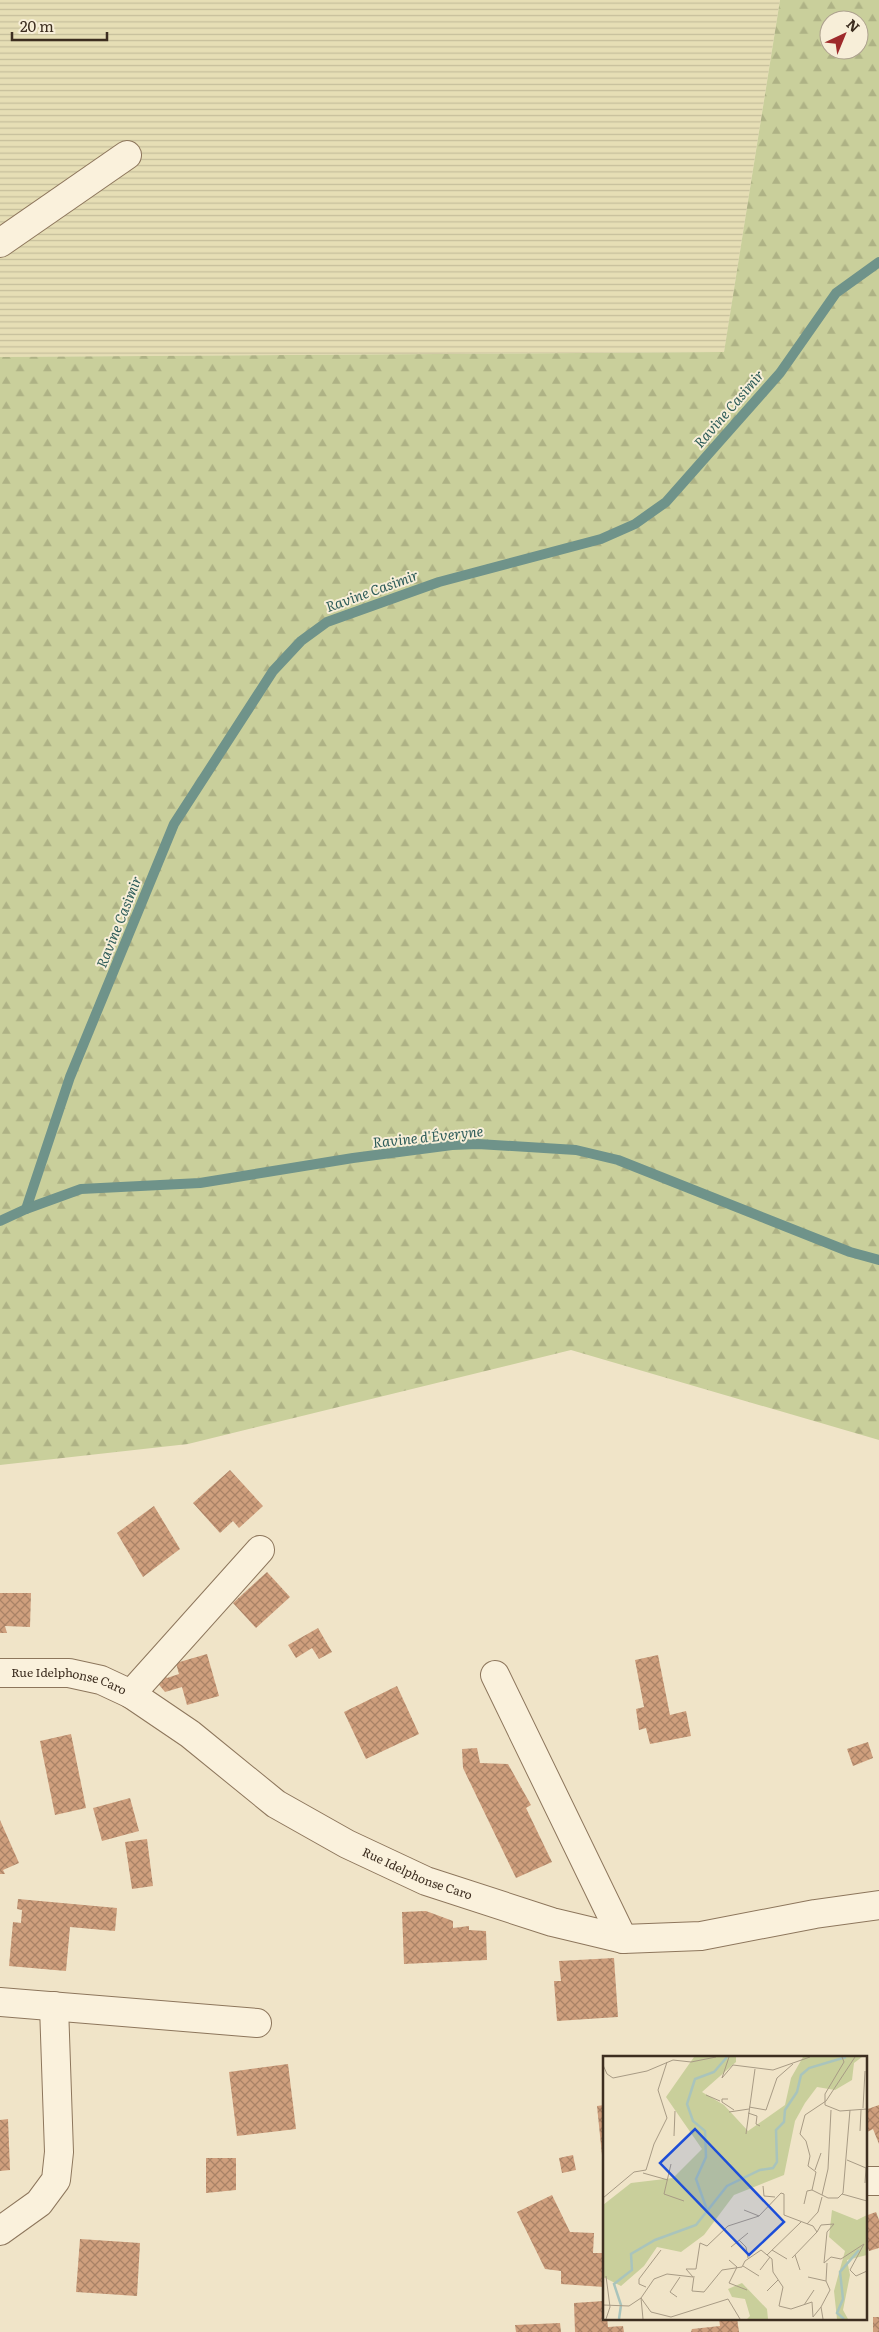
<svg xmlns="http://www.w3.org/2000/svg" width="879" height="2332" font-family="Literata,serif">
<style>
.farmland{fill:url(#farmland-rules)}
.forest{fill:url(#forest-firs);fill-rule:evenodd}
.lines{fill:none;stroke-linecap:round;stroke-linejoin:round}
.stream{stroke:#6f938a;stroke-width:10}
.building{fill:url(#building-cross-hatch)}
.minor-casing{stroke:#8d765c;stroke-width:30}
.minor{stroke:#faf1dc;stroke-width:28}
.labels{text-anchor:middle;stroke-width:4;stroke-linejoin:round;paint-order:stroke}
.street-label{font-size:12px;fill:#3d2e20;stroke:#f7eed8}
.water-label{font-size:14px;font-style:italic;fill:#2f5d5a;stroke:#f7eed8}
.inset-river{fill:none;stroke:#a9c4bc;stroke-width:2.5}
.inset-road{fill:none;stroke:#a89b85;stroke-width:1}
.view{fill:#1d4ed8;fill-opacity:0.15;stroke:#1d4ed8;stroke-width:2.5}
.inset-edge{fill:none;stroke:#3d2e20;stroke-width:2.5}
</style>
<defs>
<pattern id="farmland-rules" width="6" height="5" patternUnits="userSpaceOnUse" patternTransform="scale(1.25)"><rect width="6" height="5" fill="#e6deb5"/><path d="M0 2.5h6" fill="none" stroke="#c6bf9b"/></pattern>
<pattern id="forest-firs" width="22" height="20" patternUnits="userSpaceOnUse" patternTransform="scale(1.25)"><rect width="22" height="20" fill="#c9cf9b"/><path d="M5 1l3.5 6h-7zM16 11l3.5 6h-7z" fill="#aeb285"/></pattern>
<pattern id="building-cross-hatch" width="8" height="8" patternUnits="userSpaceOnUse" patternTransform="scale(1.25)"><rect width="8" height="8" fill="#cf9f7d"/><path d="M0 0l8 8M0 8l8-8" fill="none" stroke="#a98266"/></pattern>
</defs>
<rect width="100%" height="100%" fill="#f0e4c8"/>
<!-- farmland -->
<path class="farmland" d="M0,0H780L724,352L0,357Z"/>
<!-- forest -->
<path class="forest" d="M780,0H879V1440L571,1350L188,1444L0,1465V357L724,352ZM829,20H859V50H829Z"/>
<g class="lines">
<!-- stream -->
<g class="stream">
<path d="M26,1209L70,1077L174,824L273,671L301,641L327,622L439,582L601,539L635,524L666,502L780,373L836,293L879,262"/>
<path d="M0,1221L26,1209L81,1189L200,1183L353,1158L452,1145L478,1144L576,1150L618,1160L850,1252L879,1260"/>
</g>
</g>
<!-- building -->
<g class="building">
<path d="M230,1470L263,1506L239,1528L233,1521L220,1533L193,1503Z"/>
<path d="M154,1506L180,1549L143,1577L117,1533Z"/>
<path d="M267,1572L290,1597L256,1628L233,1603Z"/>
<path d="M0,1593H31L30,1627L5,1626L7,1633H0Z"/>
<path d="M318,1628L332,1652L319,1659L312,1648L296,1658L288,1645Z"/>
<path d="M207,1654L219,1696L187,1705L182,1687L165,1692L151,1675L157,1668L167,1678L179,1674L176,1663Z"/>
<path d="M658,1655L670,1715L686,1711L691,1736L650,1744L646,1728L639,1730L636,1709L644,1707L635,1660Z"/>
<path d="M397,1686L419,1734L366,1759L344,1712Z"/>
<path d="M71,1734L86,1808L55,1815L40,1741Z"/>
<path d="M868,1742L873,1758L853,1766L847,1749Z"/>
<path d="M477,1748L480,1763L508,1764L531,1805L526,1808L552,1862L516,1878L463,1768L462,1749Z"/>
<path d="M130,1798L139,1831L102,1841L93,1808Z"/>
<path d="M0,1820L19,1863L3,1870L5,1874H0Z"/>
<path d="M147,1839L153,1886L132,1889L125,1842Z"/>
<path d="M18,1899L117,1908L115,1931L70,1927L66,1971L9,1966L13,1922L21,1923L22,1910L17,1909Z"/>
<path d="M426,1911L453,1921V1928L469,1926V1930L486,1931L487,1960L404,1964L402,1912Z"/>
<path d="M614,1958L618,2017L557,2021L554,1981H561L559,1961Z"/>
<path d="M288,2064L296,2129L237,2136L229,2072Z"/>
<path d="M604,2105V2155H602L597,2106Z"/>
<path d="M879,2105V2144L873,2129L867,2132L865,2120L868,2119L865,2110Z"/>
<path d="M8,2119L10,2170L0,2171V2120Z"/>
<path d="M573,2155L576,2170L562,2173L559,2158Z"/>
<path d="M206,2158H236V2190L206,2193Z"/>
<path d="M552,2195L570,2232L594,2233L593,2253H604V2287L561,2284V2271L545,2269L517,2212Z"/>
<path d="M876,2212L879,2220V2248L869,2251L865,2239V2216Z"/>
<path d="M80,2239L140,2243L137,2296L76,2292Z"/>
<path d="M604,2301V2318H607L608,2327L623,2326L624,2332H575L574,2303Z"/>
<rect x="873" y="2317" width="6" height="15"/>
<path d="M719,2318H737L739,2332H691L692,2329L720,2326Z"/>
<path d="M560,2323L561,2332H516L515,2325Z"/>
</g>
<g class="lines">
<!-- minor casing -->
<g class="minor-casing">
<g id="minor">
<path d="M0,243L127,155"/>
<path id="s1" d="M0,1673H69L101,1680L131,1694L190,1734L276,1804L347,1844L426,1881L552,1922L623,1939L701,1936L815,1914L879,1905"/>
<path d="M495,1675L623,1939"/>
<path d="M131,1694L260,1550"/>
<path d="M0,2002L257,2023"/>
<path d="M865,2181H879"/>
<path d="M0,2231L39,2203L56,2180L59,2152L54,2006"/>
</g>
</g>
<!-- minor -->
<use href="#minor" class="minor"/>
</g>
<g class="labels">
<!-- street labels -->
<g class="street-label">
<text dy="4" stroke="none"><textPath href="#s1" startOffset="70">Rue Idelphonse Caro</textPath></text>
<text dy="4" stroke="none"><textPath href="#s1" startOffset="475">Rue Idelphonse Caro</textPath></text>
</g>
<!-- water labels -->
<g class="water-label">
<text transform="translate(729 409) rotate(-49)" y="5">Ravine Casimir</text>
<text transform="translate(372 591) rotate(-20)" y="5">Ravine Casimir</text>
<text transform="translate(119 922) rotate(-68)" y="5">Ravine Casimir</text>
<text transform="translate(428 1137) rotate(-6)" y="5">Ravine d'Éveryne</text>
</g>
</g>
<!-- overview -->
<g transform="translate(603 2056)">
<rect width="264" height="264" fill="#f0e4c8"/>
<path d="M91,1H133V6L99,36L121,49L145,75L182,49L188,22L200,1H259L251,7L249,24L232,34L214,31L202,47L192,65L181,119L131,139L101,179L78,196L54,191L41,210L18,230L0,221V149L28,127L70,122L99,93L63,41ZM229,154L254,164L264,159V199L244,204L247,219L240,254L245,263H234L231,235L242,195L226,181ZM139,227L164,253L165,263H144L147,260L142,243L129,241L125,233Z" fill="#c9cf9b"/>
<path class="inset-river" d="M104,154L93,123L103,101L102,75L90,65L84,48L92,23L111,16L124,1M16,263L18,249L11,228L29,214L28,198L52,184L93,169L124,130L157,114L170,112L174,106L173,74L181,66L182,54L194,36L198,19L206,12L243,1M241,263L234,257L240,243L237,216L256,194"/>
<path class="inset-road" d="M126,1L119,22L130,9L170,14L207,1M239,1L241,6L222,38V49L237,55L264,53M0,9L4,18L10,22L44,15L70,4L88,6L113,1M103,39L117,45M125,43H119V46L131,54M146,51L163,54L174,22L190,8M260,52L262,15M247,54L240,137L235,142H225L209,134L213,116L205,110L207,100L203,85L197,78L202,59L223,45L252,1M126,56L146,53M145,57L154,60L153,68L157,70M257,75L258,54M143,78L152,13M71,80L72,55M244,104L263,112L262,127M68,108L61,138L81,145M212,114L218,97M40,117L65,124M160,130L161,140L172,141M239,138L264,145M219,139L225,113L228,54M0,142L31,116L43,114L51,88L64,62L55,34L64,6M201,148L204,135L209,134M141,154L156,160M204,168L215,156L219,141M136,184L143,191L145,202M128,191L145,177M169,194L184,203M164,199L198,166M192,199L197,214M189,202L214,176M126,204L134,211L126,227L144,234M140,210L156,220M157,214L167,201M91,220L89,235L101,236L119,214L139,211L142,205L158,194L169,203L170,216L180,231L176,250L188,253L209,246L210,261L218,251M205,221L223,225M43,231L36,228V223L58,194M164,235L175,224M74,241L67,236L77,221M0,249L26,250L38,242L48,256L68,261L125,243L137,263M201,249L211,234M3,263L7,251L3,220M40,263L38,242L51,223L64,218L90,221L83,213H93L97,187L104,190L125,170L156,160L178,137L181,138V159L210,170L214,176L218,169L231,168L224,176L221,207L228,201L238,203L261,188L247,214L253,220L264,215M220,263L218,251L227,234L223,225L224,207"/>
<path class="view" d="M92,73L181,166L146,199L57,107Z"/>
<rect width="264" height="264" class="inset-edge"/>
</g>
<!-- north arrow -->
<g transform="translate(844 35) rotate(44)"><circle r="24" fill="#f7eed8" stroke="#ada18e"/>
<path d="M0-4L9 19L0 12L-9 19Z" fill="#9e2a2b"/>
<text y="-8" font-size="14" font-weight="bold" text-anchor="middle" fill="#3d2e20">N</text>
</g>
<!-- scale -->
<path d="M12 32v8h95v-8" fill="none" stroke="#3d2e20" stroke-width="2.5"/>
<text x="20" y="32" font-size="15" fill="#3d2e20" stroke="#f7eed8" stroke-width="4" paint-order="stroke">20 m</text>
</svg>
